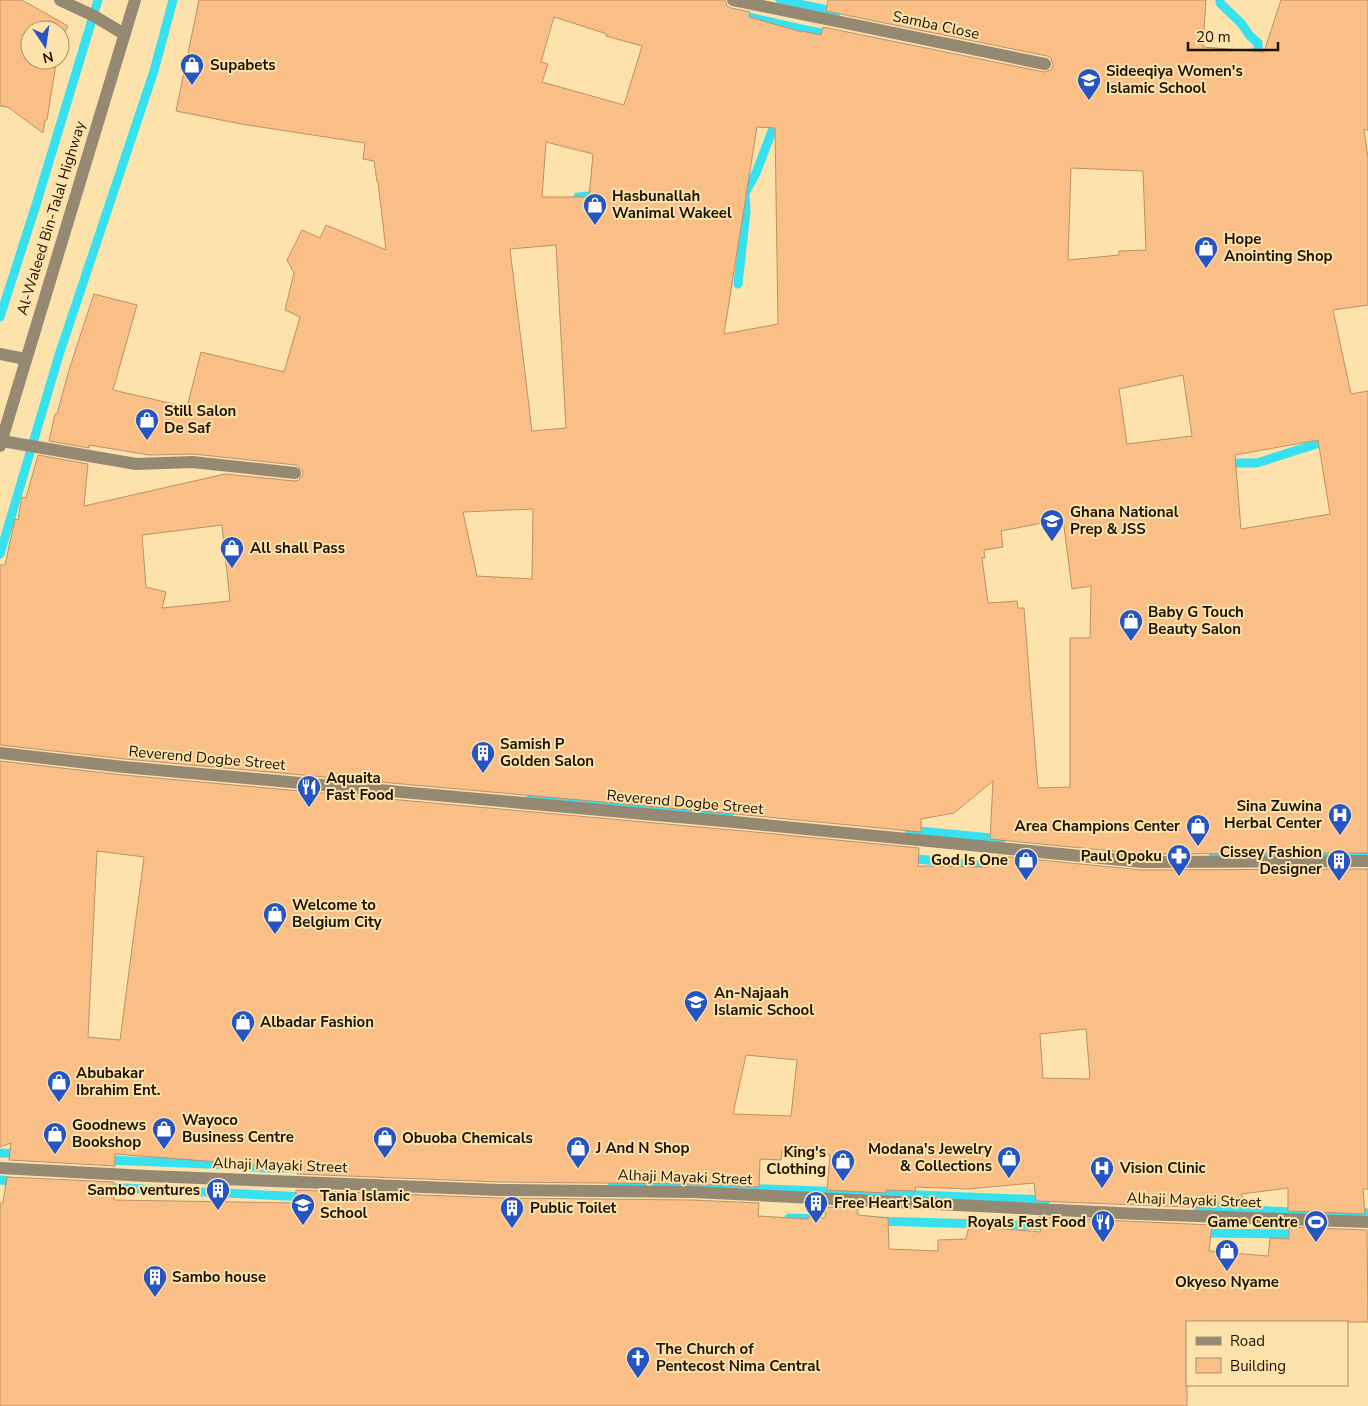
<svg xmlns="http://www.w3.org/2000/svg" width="1368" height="1406" font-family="'Nunito Sans',sans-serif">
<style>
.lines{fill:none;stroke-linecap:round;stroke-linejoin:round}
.stream{stroke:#38e1ef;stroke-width:9}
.building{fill:#fabe87;stroke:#bc9069;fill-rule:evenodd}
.minor{stroke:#958974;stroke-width:12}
.labels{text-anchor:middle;stroke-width:4;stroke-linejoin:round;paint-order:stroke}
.street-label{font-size:15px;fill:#1c1200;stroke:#fee2ac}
.poi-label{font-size:15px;font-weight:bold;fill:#1c1200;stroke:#fee2ac;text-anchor:start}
</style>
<rect width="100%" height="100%" fill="#fee2ac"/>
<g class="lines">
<!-- stream -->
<g class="stream">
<path d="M780,0L837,12"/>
<path d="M1220,0V3L1241,23L1250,36L1258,43V62"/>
<path d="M744,16L806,30L832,35"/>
<path d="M577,208L578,197L599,195"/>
<path d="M738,284L746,212L745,193L756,173L777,118"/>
<path d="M0,317L36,205L98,0"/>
<path d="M1225,463H1257L1329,440"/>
<path d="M0,554L59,355L154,71L173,0"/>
<path d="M531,796L677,810L730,813"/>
<path d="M909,830L1001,839"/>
<path d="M1213,853L1262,855L1368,853"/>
<path d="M907,858L998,867"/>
<path d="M0,1153L20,1154"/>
<path d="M105,1160L235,1165L264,1168H304"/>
<path d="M0,1180L17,1182"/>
<path d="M612,1183L1046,1200"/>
<path d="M102,1187L306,1197"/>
<path d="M1196,1207L1290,1212L1368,1213"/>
<path d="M789,1218L818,1219"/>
<path d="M876,1221L1050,1226"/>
<path d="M1201,1233L1300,1234"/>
</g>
</g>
<!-- building -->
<g class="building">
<path d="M0,0H22L68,26L60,41V30H30V60H56V63L47,120H45L43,133L8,107L0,106Z"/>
<path d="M199,0H725L727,6L731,8L750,12L749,17L802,32V31L821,35L823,27L1044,72L1051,70L1053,65L1051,58L1047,56L826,11L828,0H1206L1203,47L1264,52L1281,0H1368V130H1364L1368,158V305L1333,310L1351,394L1368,391V853L1142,854L990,839L993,781L954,813L921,819V832L746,815L125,759L0,745V565H5L15,519L18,520L22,497L26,498L38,455L88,464L84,506L225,474L294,481L299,480L303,474L302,469L296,465L193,454L149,455L89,445V448L49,441L55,414H57L69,370L94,294L137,305L113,390L187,407L201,352L284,372L300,317L285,310L294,273L287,260L302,230L320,238L326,225L386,250L378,182H377L374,161L363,159L365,143L241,124L176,111ZM554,17L607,34L606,36L642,46L624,105L542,82L548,64L541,62ZM757,127L775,128L778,324L724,334ZM546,142L593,154L589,197H542ZM1071,168L1143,171L1146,250L1119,251V255L1068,260ZM556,245L566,428L532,431L510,249ZM1183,375L1192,436L1127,444L1119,389ZM1318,440L1330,514L1241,529L1235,455ZM533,509L532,579L477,576L463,512ZM1063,519L1072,589L1091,586L1090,638H1070V787L1038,788L1024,608H1018L1017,601L988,603L982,558H985L984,550L1003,547L1001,531ZM222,525L230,601L162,608L166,592L146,587L142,535Z"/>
<path d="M0,761L123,775L744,831L919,848L918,866L988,867L989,855L1142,870L1368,869V1189H1363L1365,1214L1288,1211V1188L1242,1194V1203H1214V1208L1036,1201L1034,1183L968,1189L915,1187L916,1191L886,1190V1193L827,1190L830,1155L782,1150L781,1160L760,1159L759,1187L693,1184L499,1182L297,1174V1168L115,1154V1166L9,1160L11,1143L0,1147ZM97,851L144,857L120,1040L88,1037ZM1086,1029L1090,1079L1043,1078L1040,1034ZM746,1055L797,1060L791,1116L733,1114Z"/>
<path d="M7,1177L114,1182V1200L296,1203V1190L499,1198L693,1200L759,1203L758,1216L808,1219V1217L825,1218L826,1207L858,1208V1215L888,1218L889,1249L938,1251V1240L966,1239L969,1226L1041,1232L1038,1217L1212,1225L1209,1251L1268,1256L1270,1238L1289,1239V1227L1367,1230L1368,1322H1187V1406H0V1203H3Z"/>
</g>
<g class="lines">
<!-- minor -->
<g class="minor">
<path d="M60,0L94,16L124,34"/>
<path d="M733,0L1045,64"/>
<path d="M0,354L25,359"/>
<path d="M2,441L136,464L192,462L295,473"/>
<path d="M0,446L135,0"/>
<path d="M0,753L124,767L745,823L1142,862L1368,861"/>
<path d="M0,1168L147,1176L499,1190L693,1192L1139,1214L1368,1222"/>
</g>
</g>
<!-- icons -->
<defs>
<g id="shop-pin" transform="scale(1.25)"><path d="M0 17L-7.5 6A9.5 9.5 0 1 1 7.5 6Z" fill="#2455c3" stroke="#fee2ac"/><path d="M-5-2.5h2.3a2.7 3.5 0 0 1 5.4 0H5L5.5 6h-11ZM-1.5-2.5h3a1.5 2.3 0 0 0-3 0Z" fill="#fff"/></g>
<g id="school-pin" transform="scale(1.25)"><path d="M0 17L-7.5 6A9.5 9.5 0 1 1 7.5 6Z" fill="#2455c3" stroke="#fee2ac"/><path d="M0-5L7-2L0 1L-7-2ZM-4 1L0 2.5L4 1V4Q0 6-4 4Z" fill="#fff"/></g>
<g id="building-pin" transform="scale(1.25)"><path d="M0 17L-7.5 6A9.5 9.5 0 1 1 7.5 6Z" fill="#2455c3" stroke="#fee2ac"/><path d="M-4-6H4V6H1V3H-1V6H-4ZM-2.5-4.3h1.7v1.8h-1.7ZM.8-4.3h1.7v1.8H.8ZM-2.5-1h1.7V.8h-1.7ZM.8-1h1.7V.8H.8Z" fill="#fff"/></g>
<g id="restaurant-pin" transform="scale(1.25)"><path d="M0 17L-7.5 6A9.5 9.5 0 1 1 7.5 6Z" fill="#2455c3" stroke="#fee2ac"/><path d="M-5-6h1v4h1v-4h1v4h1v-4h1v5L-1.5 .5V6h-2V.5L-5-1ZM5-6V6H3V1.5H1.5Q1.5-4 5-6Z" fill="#fff"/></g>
<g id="hospital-pin" transform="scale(1.25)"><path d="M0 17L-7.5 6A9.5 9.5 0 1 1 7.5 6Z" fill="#2455c3" stroke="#fee2ac"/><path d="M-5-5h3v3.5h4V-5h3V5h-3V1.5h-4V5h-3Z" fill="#fff"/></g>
<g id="pharmacy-pin" transform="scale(1.25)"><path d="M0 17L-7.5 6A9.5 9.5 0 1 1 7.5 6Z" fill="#2455c3" stroke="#fee2ac"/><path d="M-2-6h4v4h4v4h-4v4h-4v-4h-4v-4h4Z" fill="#fff"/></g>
<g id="stadium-pin" transform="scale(1.25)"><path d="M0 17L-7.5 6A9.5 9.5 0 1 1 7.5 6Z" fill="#2455c3" stroke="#fee2ac"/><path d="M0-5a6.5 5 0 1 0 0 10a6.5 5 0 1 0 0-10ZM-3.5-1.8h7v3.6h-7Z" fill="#fff"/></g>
<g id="church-pin" transform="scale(1.25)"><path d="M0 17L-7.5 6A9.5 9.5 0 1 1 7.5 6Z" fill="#2455c3" stroke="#fee2ac"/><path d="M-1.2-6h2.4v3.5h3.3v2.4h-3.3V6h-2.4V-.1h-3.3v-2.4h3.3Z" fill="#fff"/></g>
</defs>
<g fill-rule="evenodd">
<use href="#shop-pin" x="192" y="65"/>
<use href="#school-pin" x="1089" y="80"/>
<use href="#shop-pin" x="595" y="205"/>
<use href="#shop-pin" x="1206" y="248"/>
<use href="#shop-pin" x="147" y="420"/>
<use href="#school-pin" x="1052" y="521"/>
<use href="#shop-pin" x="232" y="548"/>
<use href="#shop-pin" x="1131" y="621"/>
<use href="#building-pin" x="483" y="753"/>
<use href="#restaurant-pin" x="309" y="787"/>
<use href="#hospital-pin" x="1340" y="815"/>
<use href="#shop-pin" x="1198" y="826"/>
<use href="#pharmacy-pin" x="1179" y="856"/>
<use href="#shop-pin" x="1026" y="860"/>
<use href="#building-pin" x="1339" y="861"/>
<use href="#shop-pin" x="275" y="914"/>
<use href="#school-pin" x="696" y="1002"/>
<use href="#shop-pin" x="243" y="1022"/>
<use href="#shop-pin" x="59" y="1082"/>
<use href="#shop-pin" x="164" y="1129"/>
<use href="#shop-pin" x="55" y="1134"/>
<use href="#shop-pin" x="385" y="1138"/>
<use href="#shop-pin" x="578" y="1148"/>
<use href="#shop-pin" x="1009" y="1158"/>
<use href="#shop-pin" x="843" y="1161"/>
<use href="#hospital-pin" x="1102" y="1168"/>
<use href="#building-pin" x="218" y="1190"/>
<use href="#building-pin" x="816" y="1203"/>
<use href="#school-pin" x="303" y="1205"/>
<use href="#building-pin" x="512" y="1208"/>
<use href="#restaurant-pin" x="1103" y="1222"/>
<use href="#stadium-pin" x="1316" y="1222"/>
<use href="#shop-pin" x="1227" y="1251"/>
<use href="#building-pin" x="155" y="1277"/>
<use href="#church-pin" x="638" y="1358"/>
</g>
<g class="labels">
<!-- street labels -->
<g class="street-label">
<text transform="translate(936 25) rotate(12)" y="5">Samba Close</text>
<text transform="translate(51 218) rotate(-73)" y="5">Al-Waleed Bin-Talal Highway</text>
<text transform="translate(207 758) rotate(5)" y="5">Reverend Dogbe Street</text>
<text transform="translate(685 802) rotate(5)" y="5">Reverend Dogbe Street</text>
<text transform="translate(280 1165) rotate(2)" y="5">Alhaji Mayaki Street</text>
<text transform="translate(685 1177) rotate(2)" y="5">Alhaji Mayaki Street</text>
<text transform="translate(1194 1200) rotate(2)" y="5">Alhaji Mayaki Street</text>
</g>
<!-- poi labels -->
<g class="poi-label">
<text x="210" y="70">Supabets</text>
<text x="1106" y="76">Sideeqiya Women's<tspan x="1106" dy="17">Islamic School</tspan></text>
<text x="612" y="201">Hasbunallah<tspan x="612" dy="17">Wanimal Wakeel</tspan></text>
<text x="1224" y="244">Hope<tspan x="1224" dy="17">Anointing Shop</tspan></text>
<text x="164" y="416">Still Salon<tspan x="164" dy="17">De Saf</tspan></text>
<text x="1070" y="517">Ghana National<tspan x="1070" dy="17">Prep &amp; JSS</tspan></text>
<text x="250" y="553">All shall Pass</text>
<text x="1148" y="617">Baby G Touch<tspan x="1148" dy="17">Beauty Salon</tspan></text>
<text x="500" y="749">Samish P<tspan x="500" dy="17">Golden Salon</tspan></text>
<text x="326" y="783">Aquaita<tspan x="326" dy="17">Fast Food</tspan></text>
<text x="1322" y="811" text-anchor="end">Sina Zuwina<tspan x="1322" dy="17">Herbal Center</tspan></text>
<text x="1180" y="831" text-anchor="end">Area Champions Center</text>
<text x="1322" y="857" text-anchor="end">Cissey Fashion<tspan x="1322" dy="17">Designer</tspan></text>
<text x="1162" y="861" text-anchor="end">Paul Opoku</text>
<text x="1008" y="865" text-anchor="end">God Is One</text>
<text x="292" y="910">Welcome to<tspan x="292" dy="17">Belgium City</tspan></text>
<text x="714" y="998">An-Najaah<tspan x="714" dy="17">Islamic School</tspan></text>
<text x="260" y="1027">Albadar Fashion</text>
<text x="76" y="1078">Abubakar<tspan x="76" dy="17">Ibrahim Ent.</tspan></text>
<text x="182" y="1125">Wayoco<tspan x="182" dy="17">Business Centre</tspan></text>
<text x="72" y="1130">Goodnews<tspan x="72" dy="17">Bookshop</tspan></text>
<text x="402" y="1143">Obuoba Chemicals</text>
<text x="596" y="1153">J And N Shop</text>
<text x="992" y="1154" text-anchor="end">Modana's Jewelry<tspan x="992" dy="17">&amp; Collections</tspan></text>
<text x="826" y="1157" text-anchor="end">King's<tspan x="826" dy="17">Clothing</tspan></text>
<text x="1120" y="1173">Vision Clinic</text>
<text x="200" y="1195" text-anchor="end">Sambo ventures</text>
<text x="320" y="1201">Tania Islamic<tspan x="320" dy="17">School</tspan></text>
<text x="834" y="1208">Free Heart Salon</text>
<text x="530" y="1213">Public Toilet</text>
<text x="1086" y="1227" text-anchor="end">Royals Fast Food</text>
<text x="1298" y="1227" text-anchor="end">Game Centre</text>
<text x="172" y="1282">Sambo house</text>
<text x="1227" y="1287" text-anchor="middle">Okyeso Nyame</text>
<text x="656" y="1354">The Church of<tspan x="656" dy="17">Pentecost Nima Central</tspan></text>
</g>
</g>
<!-- legend -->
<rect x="1186" y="1321" width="162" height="65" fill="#fee2ac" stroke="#a48f67"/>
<rect x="1196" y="1337" width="25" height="8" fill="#958974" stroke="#a48f67"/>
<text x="1230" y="1346" font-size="15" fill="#1c1200">Road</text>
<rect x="1196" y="1358" width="25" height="15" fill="#fabe87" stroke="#a48f67"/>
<text x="1230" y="1371" font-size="15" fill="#1c1200">Building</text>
<!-- north arrow -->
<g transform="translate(45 45) rotate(167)"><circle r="24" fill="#fee2ac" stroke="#a48f67"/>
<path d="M0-4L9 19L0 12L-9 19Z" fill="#2455c3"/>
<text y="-8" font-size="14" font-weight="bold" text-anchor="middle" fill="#1c1200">N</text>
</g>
<!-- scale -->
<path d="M1188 42v8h90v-8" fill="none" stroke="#1c1200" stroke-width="2.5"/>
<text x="1196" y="42" font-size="15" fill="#1c1200" stroke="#fee2ac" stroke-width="4" paint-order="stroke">20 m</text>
</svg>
